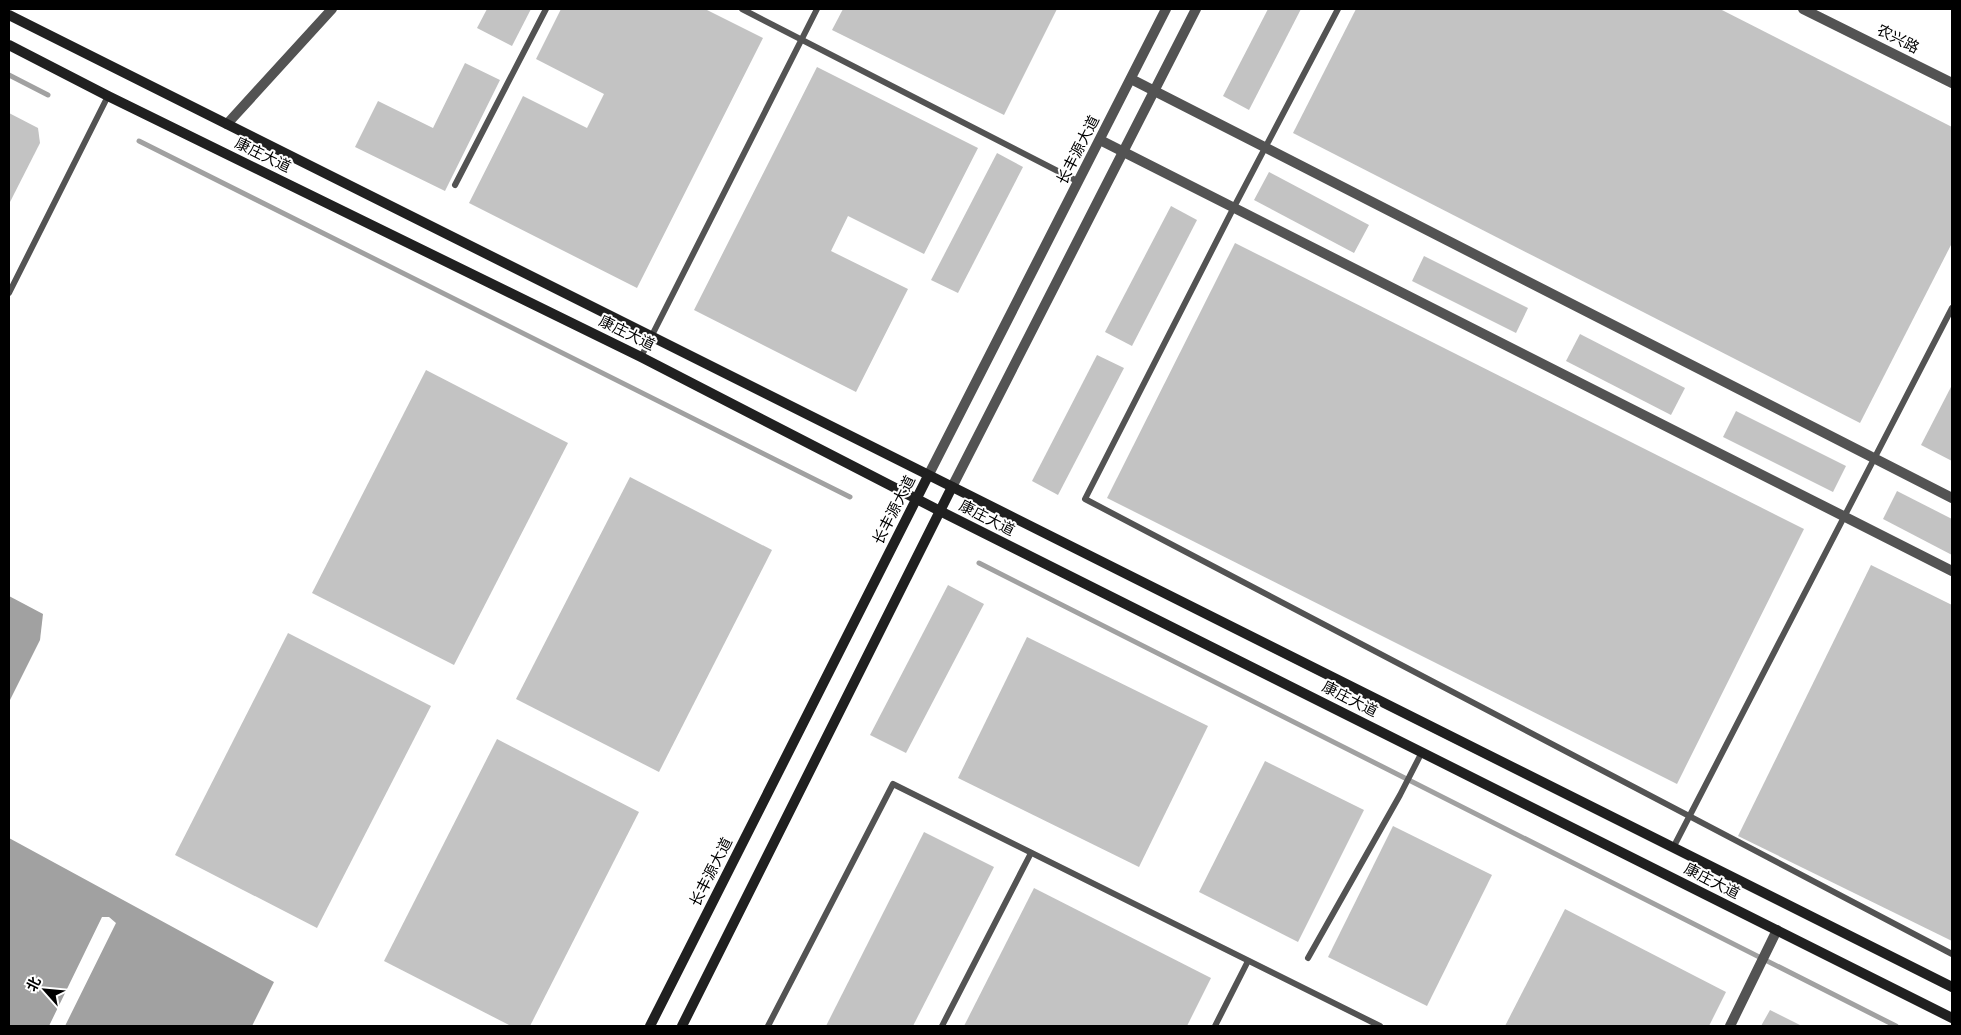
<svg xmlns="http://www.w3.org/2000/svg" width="1961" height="1035" font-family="'Fira Sans','Noto Sans SC',sans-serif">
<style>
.water{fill:#a1a1a1}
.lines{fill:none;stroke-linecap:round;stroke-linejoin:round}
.stream{stroke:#a1a1a1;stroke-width:5}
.building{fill:#c3c3c3}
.service{stroke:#535353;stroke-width:6}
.minor{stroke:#535353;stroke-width:10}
.tertiary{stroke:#535353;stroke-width:10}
.secondary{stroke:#202020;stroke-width:10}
.labels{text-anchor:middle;stroke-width:4;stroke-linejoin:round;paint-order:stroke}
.street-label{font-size:15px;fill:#000;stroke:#fff}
</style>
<rect width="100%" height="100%" fill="#fff"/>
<!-- water -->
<g class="water">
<path d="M9,596L43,614L40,640L9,702Z"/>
<path d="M9,838L274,982L252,1026H65L116,923L109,917H102L49,1026H9Z"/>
</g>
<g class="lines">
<!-- stream -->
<g class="stream">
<path d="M9,75L48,95"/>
<path d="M139,141L850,497"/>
<path d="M979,563L1896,1026"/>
</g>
</g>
<!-- building -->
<g class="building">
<path d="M487,9H531L512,46L477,28Z"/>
<path d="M561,9H705L763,38L637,288L469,203L523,96L587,128L604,94L536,59Z"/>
<path d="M843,9H1057L1004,115L832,30Z"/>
<path d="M1268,9H1301L1249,110L1223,96Z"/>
<path d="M1356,9H1720L1952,127V243L1860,423L1293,133Z"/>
<path d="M465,63L500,80L445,191L355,147L378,101L433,128Z"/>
<path d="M817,67L978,148L924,254L848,216L831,251L908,289L856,392L694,310Z"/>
<path d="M9,113L38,128L40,143L9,204Z"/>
<path d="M997,153L1023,167L958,293L931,280Z"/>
<path d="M1269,172L1369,225L1354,253L1254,200Z"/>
<path d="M1171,206L1197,220L1132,346L1105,332Z"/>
<path d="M1235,243L1804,529L1677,784L1107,498Z"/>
<path d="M1424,256L1528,308L1516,333L1412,281Z"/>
<path d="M1580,334L1685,388L1671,415L1566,361Z"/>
<path d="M1097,355L1124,368L1058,495L1032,481Z"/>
<path d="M426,370L568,443L454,665L312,593Z"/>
<path d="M1952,385V461L1921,445Z"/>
<path d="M1736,411L1846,466L1833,492L1723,437Z"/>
<path d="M630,477L772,550L659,772L516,699Z"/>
<path d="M1897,491L1952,519V555L1883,519Z"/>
<path d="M1871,565L1952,605V941L1738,836Z"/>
<path d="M948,585L984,604L906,753L870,735Z"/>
<path d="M288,633L431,706L317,928L175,855Z"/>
<path d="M1027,637L1208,726L1139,867L958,778Z"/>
<path d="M497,739L639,812L530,1026H511L384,961Z"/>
<path d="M1265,761L1364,810L1298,942L1199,892Z"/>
<path d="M1393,826L1492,875L1427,1006L1328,957Z"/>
<path d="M924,832L994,867L913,1026H826Z"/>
<path d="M1034,888L1211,978L1187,1026H964Z"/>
<path d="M1565,909L1726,992L1709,1026H1505Z"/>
<path d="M1770,1010L1802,1026H1761Z"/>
</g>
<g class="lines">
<!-- service -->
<g class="service">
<path d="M742,9L1079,182"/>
<path d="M1338,9L1234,207L1085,499L1952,954"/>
<path d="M455,185L546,9"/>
<path d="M9,293L108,96"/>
<path d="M641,357L817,9"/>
<path d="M1673,848L1952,308"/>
<path d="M1308,958L1400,795L1422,752"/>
<path d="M768,1026L893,784L1380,1026"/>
<path d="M942,1026L1031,853"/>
<path d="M1215,1026L1248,961"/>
</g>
<!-- minor -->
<g class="minor">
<path d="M1131,79L1952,498"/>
<path d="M227,124L332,9"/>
<path d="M1100,140L1952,571"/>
<path d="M1730,1026L1777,930"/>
</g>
<!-- tertiary -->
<g class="tertiary">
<path d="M1803,9L1952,83"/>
<path d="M928,476L1166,9"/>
<path d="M952,487L1196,9"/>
</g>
<!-- secondary -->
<g class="secondary">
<path d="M9,15L1952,987"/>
<path d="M9,45L108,96L641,357L940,511L1952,1018"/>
<path d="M650,1026L928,476"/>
<path d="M682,1026L952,487"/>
</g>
</g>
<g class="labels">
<!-- street labels -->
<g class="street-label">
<text transform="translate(1898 39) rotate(27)" y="5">农兴路</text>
<text transform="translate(1078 150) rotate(-63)" y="5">长丰源大道</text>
<text transform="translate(263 155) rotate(26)" y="5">康庄大道</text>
<text transform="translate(627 333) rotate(26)" y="5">康庄大道</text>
<text transform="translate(894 510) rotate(-63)" y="5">长丰源大道</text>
<text transform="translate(987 518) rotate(27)" y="5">康庄大道</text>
<text transform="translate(1350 699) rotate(27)" y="5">康庄大道</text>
<text transform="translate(711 872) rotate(-63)" y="5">长丰源大道</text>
<text transform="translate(1712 881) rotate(27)" y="5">康庄大道</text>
</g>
</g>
<!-- border -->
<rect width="1961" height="1035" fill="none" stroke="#000000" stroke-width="20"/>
<!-- north arrow -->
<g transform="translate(45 990) rotate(297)" stroke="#ffffff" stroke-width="4" paint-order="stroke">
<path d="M0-4L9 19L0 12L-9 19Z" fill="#000000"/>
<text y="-8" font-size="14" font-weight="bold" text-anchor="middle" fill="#000000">北</text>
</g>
</svg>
